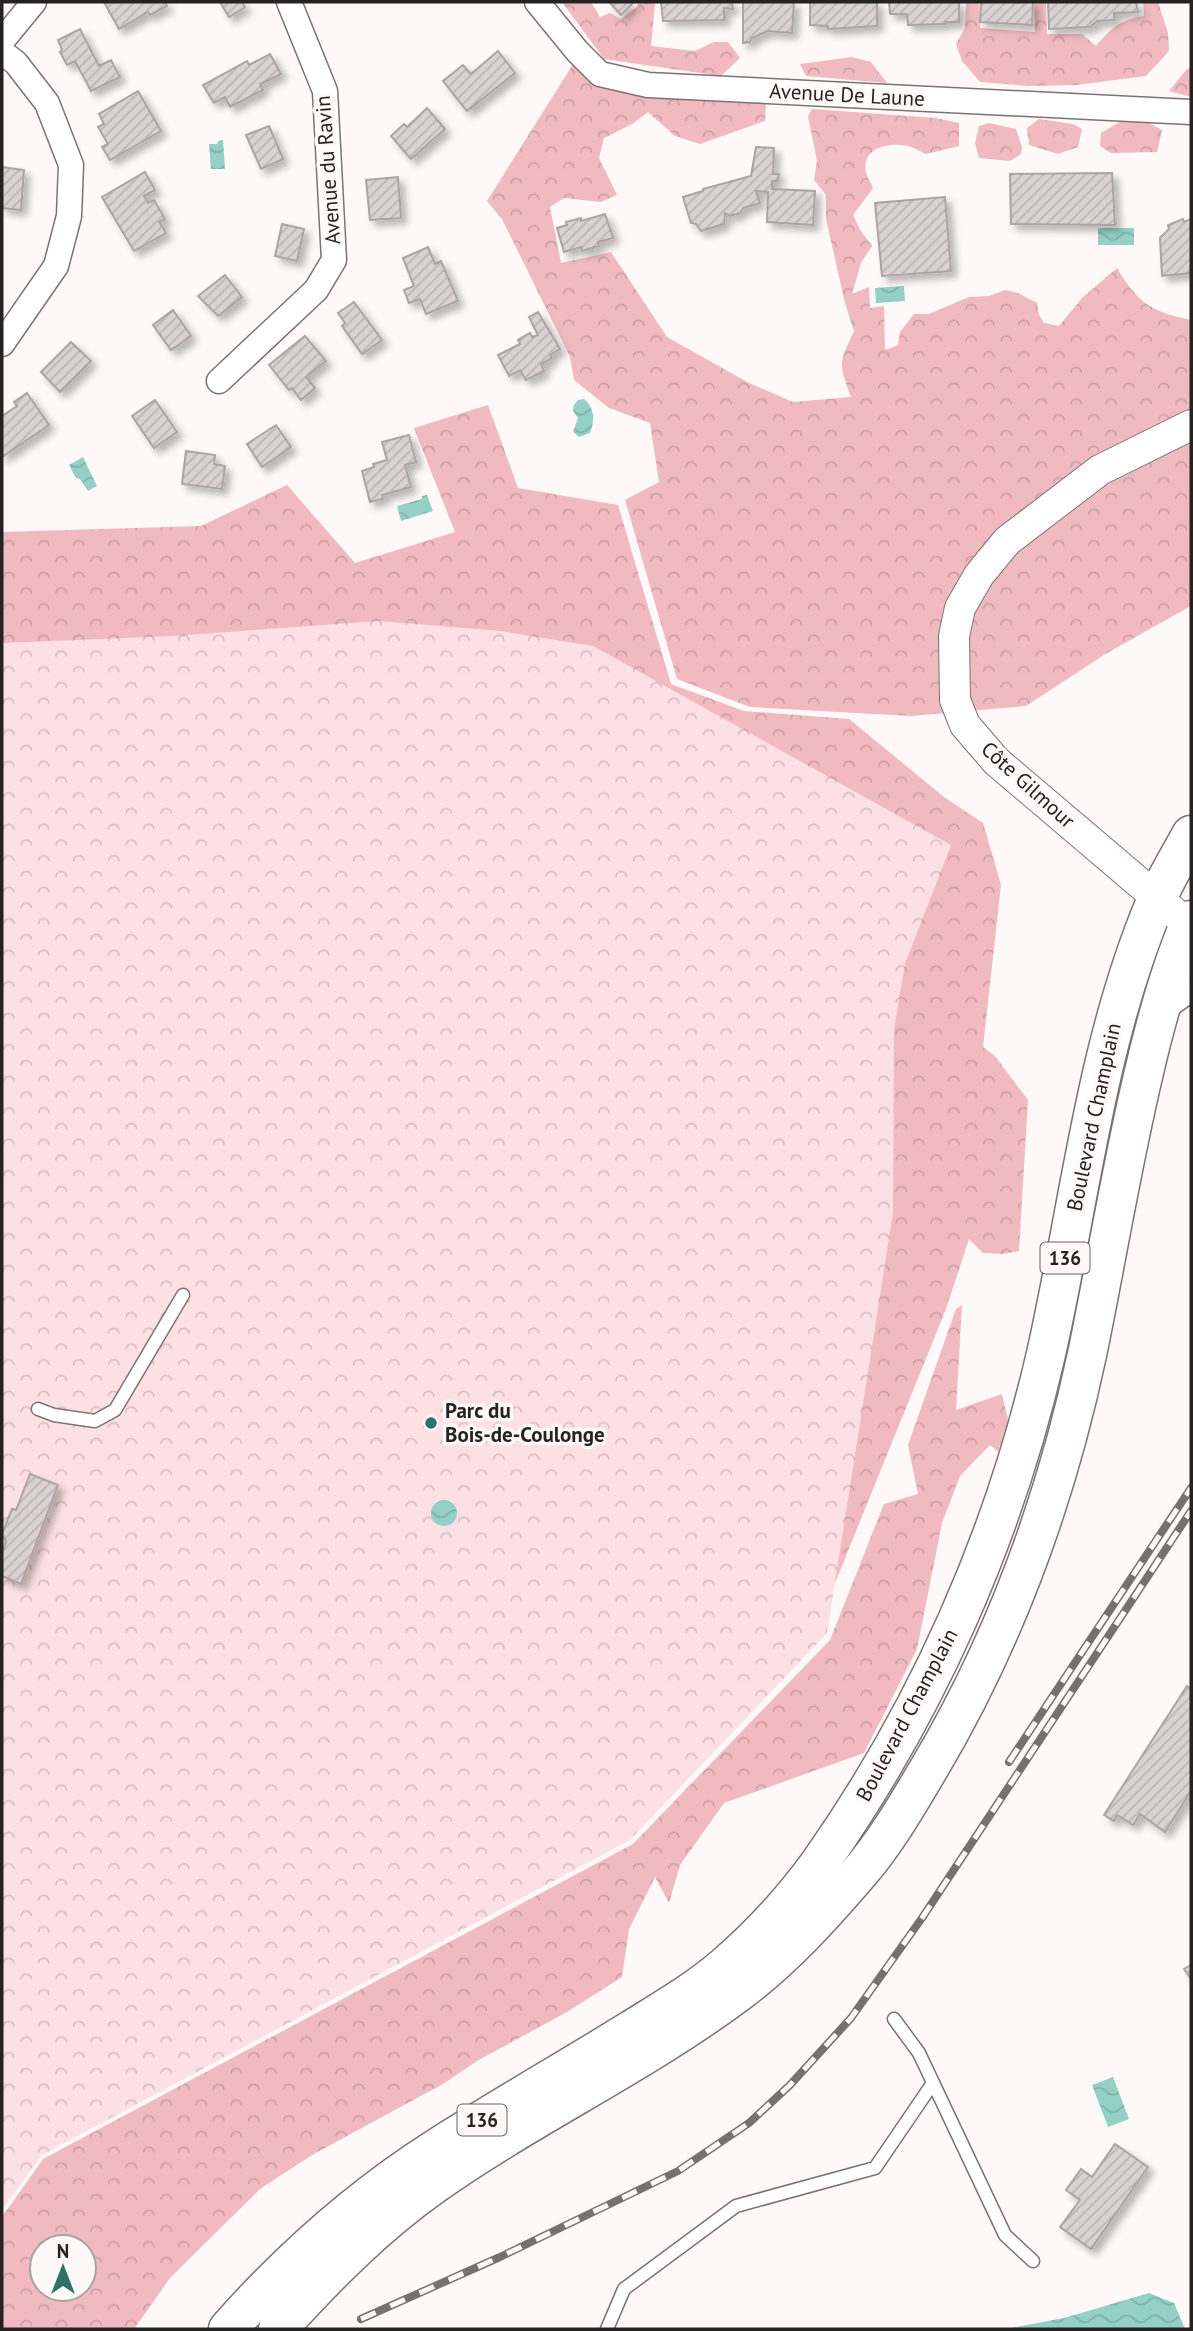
<svg xmlns="http://www.w3.org/2000/svg" width="1193" height="2331" font-family="'PT Sans',sans-serif">
<style>
.forest{fill:url(#forest-crowns);fill-rule:evenodd}
.park{fill:url(#park-crowns)}
.water{fill:url(#water-waves)}
.building{fill:url(#building-hatch);stroke:#aca3a4;stroke-width:2;filter:url(#shadow)}
.lines{fill:none;stroke-linecap:round;stroke-linejoin:round}
.service-casing{stroke:#7b7373;stroke-width:15}
.minor-casing{stroke:#7b7373;stroke-width:27}
.tertiary-casing{stroke:#7b7373;stroke-width:32}
.primary-casing{stroke:#7b7373;stroke-width:41}
.service{stroke:#fff;stroke-width:12}
.minor{stroke:#fff;stroke-width:24}
.tertiary{stroke:#fff;stroke-width:30}
.primary{stroke:#fff;stroke-width:38}
.rail-casing{stroke:#757171;stroke-width:8}
.rail{stroke:#fef8f8;stroke-width:5;stroke-dasharray:16;stroke-linecap:butt}
.poi-dot{fill:#2d7369;stroke:#fef8f8;stroke-width:2.5}
.labels{text-anchor:middle;stroke-width:7;stroke-linejoin:round;paint-order:stroke}
.shield{fill:#fef8f8;stroke:#666262;stroke-width:2}
.shield-label{font-size:19px;font-weight:bold;fill:#252222}
.street-label{font-size:21px;fill:#252222;stroke:#fef8f8}
.poi-label{font-size:21px;font-weight:bold;fill:#252222;stroke:#fef8f8;text-anchor:start}
</style>
<defs>
<pattern id="forest-crowns" width="20" height="18" patternUnits="userSpaceOnUse" patternTransform="scale(1.75)"><rect width="20" height="18" fill="#f0bac0"/><path d="M2 6a3 3 0 1 1 6 0M12 15a3 3 0 1 1 6 0" fill="none" stroke="#cea0a5"/></pattern>
<pattern id="park-crowns" width="20" height="18" patternUnits="userSpaceOnUse" patternTransform="scale(1.75)"><rect width="20" height="18" fill="#fde0e3"/><path d="M2 6a3 3 0 1 1 6 0M12 15a3 3 0 1 1 6 0" fill="none" stroke="#d9c0c2"/></pattern>
<pattern id="water-waves" width="16" height="10" patternUnits="userSpaceOnUse" patternTransform="scale(1.75)"><rect width="16" height="10" fill="#94d0c5"/><path d="M0 5q4-4 8 0t8 0" fill="none" stroke="#7fb2a9"/></pattern>
<pattern id="building-hatch" width="6" height="6" patternUnits="userSpaceOnUse" patternTransform="scale(1.75)"><rect width="6" height="6" fill="#dad1d2"/><path d="M-1 1l2-2M0 6l6-6M5 7l2-2" fill="none" stroke="#bbb3b4"/></pattern>
<filter id="shadow"><feDropShadow dx="5.5" dy="5.5" stdDeviation="3.5" flood-color="#0004"/></filter>
</defs>
<rect width="100%" height="100%" fill="#fef8f8"/>
<!-- forest -->
<g class="forest">
<path d="M562,2H591L600,17L610,13L621,19L637,7L639,2H655L651,46L695,51L714,42H728L740,58L721,76L604,59Z"/>
<path d="M966,2H979L980,28L1035,32L1034,2H1046L1047,34H1082L1096,46C1112,27 1120,20 1144,16L1143,2H1158L1168,33L1169,51L1146,76L1076,85L1029,86L980,82L962,61L956,44L965,28Z"/>
<path d="M852,57L871,62L887,83L806,76L800,64Z"/>
<path d="M575,61L766,101L765,121L700,144L675,136L648,112L632,124L604,138L599,158L617,195L601,202L564,198L550,207L561,263L611,252L667,337L749,383L793,402L851,397C838,362 839,364 854,331L845,303L826,219V195L814,180L817,161L808,116L812,109L936,118L959,123V146L926,154C921,152 916,148 911,147C893,141 860,147 866,172C867,177 871,183 873,188L853,215L860,230L872,246L861,263L852,294L869,287L870,308L884,306L885,350L898,345L900,332L914,314H929L969,297L989,296L1005,290L1018,293L1037,303L1039,315L1044,323L1059,326L1082,298L1117,268C1139,304 1150,311 1191,320V606L1107,653L1026,706L911,716L750,707L677,679L625,500L659,482L650,423L609,408L574,380L570,357L502,219L487,201Z"/>
<path d="M1191,67V97L1169,91L1186,70Z"/>
<path d="M1039,119L1073,124L1082,129L1078,147L1058,154L1029,145L1027,128Z"/>
<path d="M1123,120L1149,123L1162,130L1157,152L1111,153L1100,146L1101,133Z"/>
<path d="M989,123L1016,129L1022,147L1021,154L1010,161L979,158L975,143L979,126Z"/>
<path d="M488,405L518,488L618,505L671,684L744,711L849,719L944,797L983,823L1001,885L983,1047L995,1056L1028,1100L1019,1251L1003,1254L983,1253L969,1239L946,1309L820,1620L2,928V532L201,526L287,485L355,563L455,532L414,428Z"/>
<path d="M962,1305L956,1410L1002,1394L1008,1420L998,1452L990,1445L960,1476L942,1523L917,1649L864,1753L724,1803L680,1865L669,1903L655,1877L629,1929L622,1977L567,2012L477,2061L443,2084L312,2155L260,2189L170,2278L134,2329H2V2217L43,2159L633,1844L830,1640L884,1504L918,1494L908,1445L956,1309ZM42,2247H84V2289H42Z"/>
</g>
<!-- park -->
<path class="park" d="M379,621L501,631L593,646L951,845L905,964L894,1029L893,1213L827,1633L630,1840L42,2155L2,2210V643L173,636Z"/>
<!-- water -->
<g class="water">
<path d="M223,140L225,169H211L209,144H217L218,141Z"/>
<rect x="1098" y="228" width="36" height="17"/>
<path d="M904,286L905,301L876,303L875,288Z"/>
<path d="M584,399C595,408 595,421 590,433L579,437L573,432L578,418L573,411L574,405L578,400Z"/>
<path d="M83,457L97,486L88,491L80,479L76,478L69,465Z"/>
<path d="M427,495L433,511L401,521L397,506L422,499V496Z"/>
<circle cx="444" cy="1513" r="13"/>
<path d="M1113,2077L1129,2119L1108,2127L1092,2085Z"/>
<path d="M1149,2293L1174,2303L1185,2329H1006L1064,2318Z"/>
</g>
<!-- building -->
<g class="building">
<path d="M110,2H165L167,6L150,15L148,12L119,29L105,4Z"/>
<path d="M220,2H242L245,7L229,17Z"/>
<path d="M609,2H634L621,15Z"/>
<path d="M661,2H732L733,9L724,8V20L663,21Z"/>
<path d="M743,2H794L792,33L767,31L752,38L750,42L743,43Z"/>
<path d="M810,2H877V26L828,29V26L810,25Z"/>
<path d="M889,2H959V22H945V24L908,25L907,14H890Z"/>
<path d="M981,2H1033L1032,25L980,22Z"/>
<path d="M1048,2H1136L1138,12L1114,13V20L1097,21L1090,27L1049,29Z"/>
<path d="M80,29L99,66L111,60L120,77L91,91L75,61L67,65L60,52L62,50L58,40Z"/>
<path d="M498,51L515,73L467,111L443,81L463,65L471,74Z"/>
<path d="M270,54L281,74L260,84L263,90L230,107L225,97L214,103L203,85L247,61L249,65Z"/>
<path d="M138,91L161,131L110,160L102,147L108,144L98,127L104,124L99,114Z"/>
<path d="M427,108L445,129L411,159L391,136L404,124L407,127Z"/>
<path d="M269,126L283,159L261,169L246,135Z"/>
<path d="M756,147L774,148L773,174H779L778,181H772V189L815,191L813,225L767,222L768,192L756,191L760,203L743,208L740,213L730,216L725,213L724,224L701,231L696,224L691,223L683,197L703,191V189L751,176Z"/>
<path d="M2,167L24,170L21,210L2,208Z"/>
<path d="M145,172L155,190L144,196L148,203L154,200L165,219L159,222L166,233L134,251L102,197Z"/>
<path d="M1112,173L1115,225L1011,224L1010,174Z"/>
<path d="M398,177L401,218L370,220L366,180Z"/>
<path d="M945,197L951,271L882,276L875,203Z"/>
<path d="M605,214L613,238L598,242L599,246L582,251L581,247L564,252L557,228L567,225L566,222L581,218V221Z"/>
<path d="M1183,219L1184,222L1191,219V273L1162,276L1160,238L1169,229L1168,225Z"/>
<path d="M282,224L304,229L297,261L275,256Z"/>
<path d="M428,247L435,264L441,261L458,301L426,314L420,299L409,303L404,290L414,286L403,258Z"/>
<path d="M225,275L242,297L218,316L198,296Z"/>
<path d="M354,302L382,340L362,354L342,326L345,323L338,313Z"/>
<path d="M173,310L191,336L171,350L153,325Z"/>
<path d="M538,312L560,349L550,355L552,358L541,364L544,371L526,380L520,370L509,376L498,355L520,344L518,340L530,333L532,337L538,335L529,317Z"/>
<path d="M305,336L326,361L306,377L315,388L301,400L292,388L289,390L269,365Z"/>
<path d="M71,342L91,361L60,392L41,372Z"/>
<path d="M27,393L49,425L2,457V416L17,406L14,402Z"/>
<path d="M155,400L177,432L154,448L132,416Z"/>
<path d="M276,425L291,447L262,467L247,444Z"/>
<path d="M409,435L416,462L405,465L411,487L382,495L383,499L370,502L362,471L374,467L373,464L387,460L382,442Z"/>
<path d="M186,451L215,455L214,464L225,466L222,489L182,484Z"/>
<path d="M30,1474L58,1485L21,1584L2,1576V1554L6,1541L2,1534L12,1509L16,1510Z"/>
<path d="M1187,1686L1191,1689V1791L1165,1832L1140,1814L1133,1825L1117,1815L1114,1821L1104,1815Z"/>
<path d="M1191,1965V1979L1184,1969Z"/>
<path d="M1115,2144L1148,2167L1091,2249L1060,2227L1080,2200L1066,2190L1081,2169L1092,2177Z"/>
</g>
<g class="lines">
<!-- service casing -->
<g class="service-casing">
<g id="service">
<path d="M38,1409L54,1415L95,1421L115,1410L183,1295"/>
<path d="M894,2019L919,2053L1005,2235L1033,2261"/>
<path d="M607,2329L624,2289L736,2206L875,2168L933,2083"/>
</g>
</g>
<!-- minor casing -->
<g class="minor-casing">
<g id="minor">
<path d="M537,2L577,51L600,74L648,85L1191,112"/>
<path d="M2,41L34,2"/>
<path d="M2,52L16,63L47,103L71,165L69,216L56,266L2,344"/>
<path d="M219,381L316,290L334,260L325,91L289,2"/>
<path d="M1160,1011L1191,989"/>
</g>
</g>
<!-- tertiary casing -->
<g class="tertiary-casing">
<path id="tertiary" d="M1189,925L996,761L965,725L955,700L954,636L960,608L979,575L1007,541L1100,470L1191,425"/>
</g>
<!-- primary casing -->
<g class="primary-casing">
<g id="primary">
<path d="M228,2329C290,2259 361,2196 440,2146C503,2106 568,2069 631,2030C663,2010 696,1991 724,1967C759,1937 792,1901 819,1864C927,1711 1004,1537 1046,1354C1080,1203 1095,1045 1156,901C1166,878 1179,857 1191,835"/>
<path d="M278,2329C325,2277 375,2226 433,2185C532,2115 643,2064 740,1991C784,1958 823,1915 859,1873C886,1842 907,1805 928,1770C1005,1641 1057,1497 1088,1350C1107,1257 1122,1164 1144,1072C1156,1020 1170,969 1191,920"/>
</g>
</g>
<!-- service -->
<use href="#service" class="service"/>
<!-- minor -->
<use href="#minor" class="minor"/>
<!-- tertiary -->
<use href="#tertiary" class="tertiary"/>
<!-- primary -->
<use href="#primary" class="primary"/>
<!-- rail casing -->
<g class="rail-casing">
<g id="rail">
<path d="M1009,1762L1191,1488"/>
<path d="M361,2319L500,2257L678,2171L749,2123L790,2085L851,2018L922,1918L1191,1511"/>
</g>
</g>
<!-- rail -->
<use href="#rail" class="rail"/>
</g>
<!-- markers -->
<circle class="poi-dot" cx="431" cy="1423" r="7"/>
<g class="labels">
<!-- shield labels -->
<g class="shield">
<rect x="1040.5" y="1242.5" width="49" height="31" rx="5"/>
<rect x="457.5" y="2104.5" width="49" height="31" rx="5"/>
</g>
<g class="shield-label">
<text x="1065" y="1265">136</text>
<text x="482" y="2127">136</text>
</g>
<!-- street labels -->
<g class="street-label">
<text transform="translate(847 95) rotate(3)" y="7">Avenue De Laune</text>
<text transform="translate(328 170) rotate(-94)" y="7">Avenue du Ravin</text>
<text transform="translate(1028 785) rotate(42)" y="7">Côte Gilmour</text>
<text transform="translate(1094 1117) rotate(-78)" y="7">Boulevard Champlain</text>
<text transform="translate(907 1715) rotate(-62)" y="7">Boulevard Champlain</text>
</g>
<!-- poi labels -->
<g class="poi-label">
<text x="445" y="1418">Parc du<tspan x="445" dy="24">Bois-de-Coulonge</tspan></text>
</g>
</g>
<!-- border -->
<rect width="1193" height="2331" fill="none" stroke="#252222" stroke-width="7"/>
<!-- north arrow -->
<g transform="translate(63 2268)"><circle r="33" fill="#fef8f8" stroke="#a7a2a2" stroke-width="2"/>
<path d="M0-5L12 26L0 18L-12 26Z" fill="#2d7369"/>
<text y="-10" font-size="19" font-weight="bold" text-anchor="middle" fill="#252222">N</text>
</g>
</svg>
